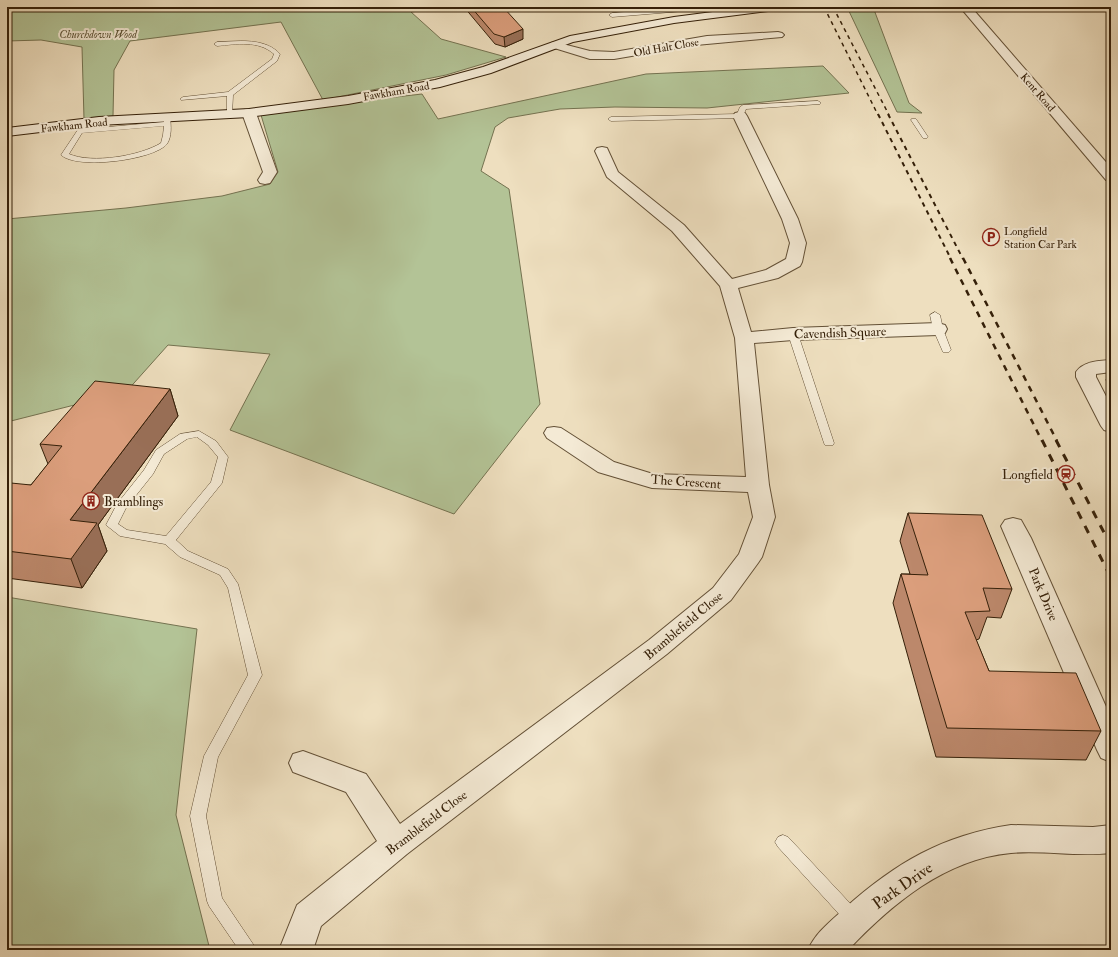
<svg xmlns="http://www.w3.org/2000/svg" width="1118" height="957" font-family="'IM FELL Double Pica',serif">
<style>
.green{fill:#b3c396;stroke:#747250}
.lines{fill:none;stroke-linecap:round;stroke-linejoin:round}
.lane-casing{stroke:#635036;stroke-width:1}
.street-casing{stroke:#635036;stroke-width:2}
.secondary-casing{stroke:#352009;stroke-width:2}
.lane{fill:#f4ead5;fill-rule:evenodd}
.street{fill:#f4ead5;fill-rule:evenodd}
.secondary{fill:#f4ead5;fill-rule:evenodd}
.rail-far3{stroke:#352009;stroke-width:1.5;stroke-dasharray:4 4;stroke-linecap:butt}
.rail-far2{stroke:#352009;stroke-width:2;stroke-dasharray:4.5 4.5;stroke-linecap:butt}
.rail-far1{stroke:#352009;stroke-width:2.5;stroke-dasharray:6 6;stroke-linecap:butt}
.rail{stroke:#352009;stroke-width:3;stroke-dasharray:8 8;stroke-linecap:butt}
.wall{fill:#bc886b;stroke:#352009}
.shaded-wall{fill:#996f57;stroke:#352009}
.building{fill:#db9e7c;stroke:#352009}
.labels{text-anchor:middle;stroke-width:4;stroke-linejoin:round;paint-order:stroke}
.far-park-label{font-size:11px;font-style:italic;fill:#5b5133;stroke:#f4ead5}
.far-street-label{font-size:11px;fill:#352009;stroke:#f4ead5}
.far-poi-label{font-size:11px;fill:#352009;stroke:#f4ead5;text-anchor:start}
.street-label{font-size:13px;fill:#352009;stroke:#f4ead5}
.poi-label{font-size:13px;fill:#352009;stroke:#f4ead5;text-anchor:end}
.near-street-label{font-size:16px;fill:#352009;stroke:#f4ead5}
</style>
<rect width="100%" height="100%" fill="#eedfbf"/>
<filter id="stains"><feTurbulence type="fractalNoise" baseFrequency=".005" numOctaves="4"/><feColorMatrix values="0 0 0 0 .2 0 0 0 0 .09 0 0 0 0 .02 0 0 0 .5 -.17"/></filter>
<radialGradient id="worn" r=".72"><stop offset=".6" stop-color="#630" stop-opacity="0"/><stop offset="1" stop-color="#630" stop-opacity=".3"/></radialGradient>
<!-- green -->
<g class="green">
<path d="M7,7H452L411,12L441,39L506,57L446,75L323,100L281,22L130,41L114,70L113,116L84,119L82,47L41,40L7,41Z"/>
<path d="M847,7H873L909,103L922,113L897,112Z"/>
<path d="M823,66L849,93L707,108L615,107L560,109L508,118L495,127L481,171L509,189L540,404L454,514L230,430L270,354L168,345L126,392L7,422V219L126,208L222,196L270,184L278,172L261,115L300,108L422,94L438,119L646,74Z"/>
<path d="M7,597L197,629L176,815L210,950H7Z"/>
</g>
<g class="lines">
<!-- lane casing -->
<g class="lane-casing">
<g id="lane">
<path d="M689,7H711L708,9L612,17L609,15L612,13Z"/>
<path d="M241,41C255,41 270,43 280,54L277,61L233,95L232,115L227,114V96L181,100L180,99L183,97L228,92L272,59L274,54C258,40 237,44 217,46L214,44L217,42Z"/>
<path d="M818,101L821,103L820,104L746,109L743,116L740,118L611,121L608,119L611,117L737,114L740,107L743,105Z"/>
<path d="M167,115L170,117C171,126 172,136 167,144C154,160 77,170 61,155L83,122L88,123L85,129L164,122V117ZM164,126L163,135L161,143C140,156 92,164 69,154L82,133Z"/>
<path d="M912,119H916L928,137L927,138H923L911,120Z"/>
<path d="M935,312L940,315L943,329L951,350L949,352H943L933,329L930,315Z"/>
<path d="M793,331L798,334L834,443L833,445H825L824,443L788,334Z"/>
<path d="M199,431L216,441L228,457L222,483L176,540L188,551L228,569L238,584L262,675L218,757L206,816L222,898L257,950H239L209,906L207,901L190,816L204,756L248,675L228,588L220,575L180,557L165,544L120,536L106,525L117,504L144,470L156,450L180,434ZM197,437L208,445L218,457L211,482L166,536L127,530L118,524L126,508L153,474L164,454L187,439Z"/>
<path d="M783,835L788,837L861,915L863,920L861,925L855,928L849,925L778,847L775,842L778,837Z"/>
</g>
</g>
<!-- street casing -->
<g class="street-casing">
<g id="street">
<path d="M960,7H971L1111,168V181L1106,180Z"/>
<path d="M778,32L782,33L784,35L782,37L696,45L614,59H590L551,47L549,45L551,43L555,42L590,51L614,52L707,36Z"/>
<path d="M249,109L254,110L256,113L277,172L270,183L265,184L260,183L258,180L263,172L242,113L244,110Z"/>
<path d="M740,112L745,113L747,116L798,219L806,243L802,262L800,266L778,278L738,288L751,332L793,328L938,323L945,325L947,329L945,333L938,335L793,340L754,343L769,485L775,517L762,557L758,563L731,600L667,654L407,854L321,926L313,950H279L297,905L377,841L346,792L293,772L289,763L293,754L303,751L366,774L400,824L649,640L713,588L739,554L753,517L748,492L652,488L598,472L547,438L544,433L547,428L554,427L561,428L614,462L653,474L746,477L735,338L720,286L672,231L607,177L595,151L597,148L602,147L607,148L618,172L684,225L732,279L766,270L786,259L790,243L782,219L733,116L735,113Z"/>
<path d="M1111,360V372L1096,374V377L1111,406V432L1104,430L1101,426L1076,377V372C1084,361 1098,361 1111,360Z"/>
<path d="M1013,518L1021,520L1031,538L1111,718V762L1101,758L1097,750L1001,526L1005,520Z"/>
<path d="M1011,825L1093,827L1111,825V853C1078,857 1044,850 1011,853C945,859 892,904 848,950H808C816,932 830,922 844,909C895,863 943,835 1011,825Z"/>
</g>
</g>
<!-- secondary casing -->
<g class="secondary-casing">
<path id="secondary" d="M751,7H781L776,10L674,23L573,42L491,73L440,87L348,104L249,117L99,125L7,136V128L99,117L249,109L348,96L435,80L483,67L570,36L674,17Z"/>
</g>
<!-- lane -->
<use href="#lane" class="lane"/>
<!-- street -->
<use href="#street" class="street"/>
<!-- secondary -->
<use href="#secondary" class="secondary"/>
<!-- rail-far3 -->
<g class="rail-far3">
<path d="M824,7L878,115"/>
<path d="M833,7L889,115"/>
</g>
<!-- rail-far2 -->
<g class="rail-far2">
<path d="M878,114L951,259"/>
<path d="M888,114L963,259"/>
</g>
<!-- rail-far1 -->
<g class="rail-far1">
<path d="M950,258L1042,441"/>
<path d="M963,258L1057,441"/>
</g>
<!-- rail -->
<g class="rail">
<path d="M1042,440L1111,578"/>
<path d="M1056,440L1111,546"/>
</g>
</g>
<!-- wall -->
<g class="wall">
<path d="M464,7H503L523,39L505,47L495,44Z"/>
<path d="M1111,367V388L1106,380Z"/>
<path d="M170,389L178,416L98,525L107,551L82,588L7,578V488L31,485L48,464L40,444Z"/>
<path d="M908,513L1012,589L1001,618L987,617L979,639L976,640L989,671L1101,731L1086,760L936,757L893,603L901,574H910L900,541Z"/>
</g>
<!-- shaded-wall -->
<g class="shaded-wall">
<path d="M523,29V39L505,47L504,37Z"/>
<path d="M170,389L178,416L98,525L107,551L82,588L71,559L70,520Z"/>
</g>
<!-- building -->
<g class="building">
<path d="M471,7H503L523,29L504,37L494,34Z"/>
<path d="M95,381L170,389L70,520L97,523L71,559L7,551V488L11,483L31,485L62,446L40,444Z"/>
<path d="M908,513L982,515L1012,589L983,588L990,611L965,612L989,671L1076,673L1101,731L947,728L901,574L928,575Z"/>
</g>
<!-- icons -->
<defs>
<g id="parking-ring" transform="scale(0.9)"><circle r="9.5" fill="#f4ead5" stroke="#8f2418" stroke-width="1.5"/><path d="M-3.5-5.5H1a3.5 3.5 0 0 1 0 7H-1V5.5H-3.5ZM-1-3.4V-.6H.8a1.4 1.4 0 0 0 0-2.8Z" fill="#8f2418"/></g>
<g id="station-ring" transform="scale(0.9)"><circle r="9.5" fill="#f4ead5" stroke="#8f2418" stroke-width="1.5"/><path d="M-3-6H3Q5-6 5-4V2Q5 4 3 4L4.5 6H3L1.5 4h-3L-3 6H-4.5L-3 4Q-5 4-5 2V-4Q-5-6-3-6ZM-3.5-4v3h7v-3ZM-3.5 1v1.5H-2V1ZM2 1v1.5H3.5V1Z" fill="#8f2418"/></g>
<g id="building-ring" transform="scale(0.9)"><circle r="9.5" fill="#f4ead5" stroke="#8f2418" stroke-width="1.5"/><path d="M-4-6H4V6H1V3H-1V6H-4ZM-2.5-4.3h1.7v1.8h-1.7ZM.8-4.3h1.7v1.8H.8ZM-2.5-1h1.7V.8h-1.7ZM.8-1h1.7V.8H.8Z" fill="#8f2418"/></g>
</defs>
<g fill-rule="evenodd">
<use href="#parking-ring" x="991" y="237"/>
<use href="#station-ring" x="1066" y="474"/>
<use href="#building-ring" x="91" y="501"/>
</g>
<g class="labels">
<!-- far-park labels -->
<g class="far-park-label">
<text x="98" y="38">Churchdown Wood</text>
</g>
<!-- far-street labels -->
<g class="far-street-label">
<text transform="translate(666 47) rotate(-10)" y="4">Old Halt Close</text>
<text transform="translate(396 91) rotate(-10)" y="4">Fawkham Road</text>
<text transform="translate(1038 92) rotate(49)" y="4">Kent Road</text>
<text transform="translate(74 125) rotate(-6)" y="4">Fawkham Road</text>
</g>
<!-- far-poi labels -->
<g class="far-poi-label">
<text x="1004" y="235">Longfield<tspan x="1004" dy="13">Station Car Park</tspan></text>
</g>
<!-- street labels -->
<g class="street-label">
<text transform="translate(840 332) rotate(-2)" y="5">Cavendish Square</text>
<text transform="translate(686 481) rotate(4)" y="5">The Crescent</text>
<text transform="translate(1044 594) rotate(67)" y="5">Park Drive</text>
<text transform="translate(683 625) rotate(-40)" y="5">Bramblefield Close</text>
<text transform="translate(426 822) rotate(-37)" y="5">Bramblefield Close</text>
</g>
<!-- poi labels -->
<g class="poi-label">
<text x="1053" y="479">Longfield</text>
<text x="104" y="506" text-anchor="start">Bramblings</text>
</g>
<!-- near-street labels -->
<g class="near-street-label">
<text transform="translate(902 885) rotate(-35)" y="6">Park Drive</text>
</g>
</g>
<!-- margin -->
<rect width="1118" height="957" fill="none" stroke="#eedfbf" stroke-width="24"/>
<rect x="8" y="8" width="1102" height="941" fill="none" stroke="#352009" stroke-width="2"/>
<rect x="12" y="12" width="1094" height="933" fill="none" stroke="#352009"/>
<rect width="100%" height="100%" filter="url(#stains)"/>
<rect width="100%" height="100%" fill="url(#worn)"/>
</svg>
